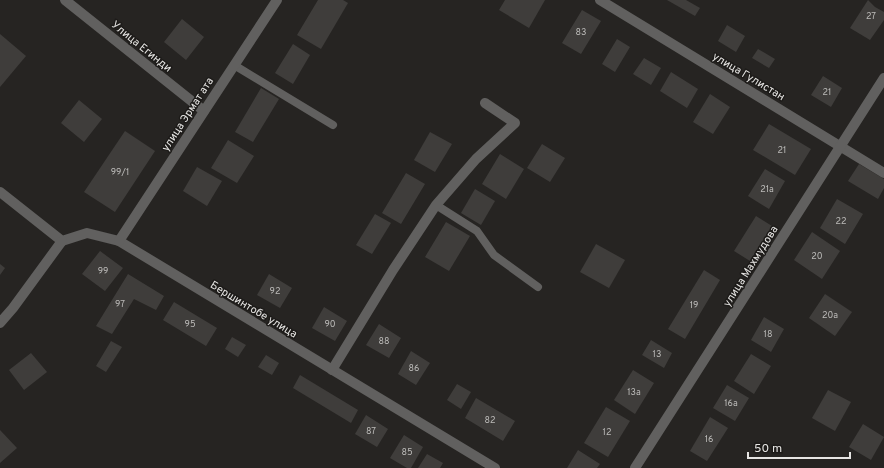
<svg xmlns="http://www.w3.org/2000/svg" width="884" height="468" font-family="Overpass,sans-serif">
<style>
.building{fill:#3f3d3b}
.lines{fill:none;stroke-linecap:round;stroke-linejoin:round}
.service{stroke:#61605f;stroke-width:8}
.minor{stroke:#61605f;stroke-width:10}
.labels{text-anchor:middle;stroke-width:3;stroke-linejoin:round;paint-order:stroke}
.number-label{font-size:9px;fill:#bcbbb9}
.street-label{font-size:11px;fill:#e6e5e3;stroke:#1d1b19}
</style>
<rect width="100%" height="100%" fill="#262422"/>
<!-- building -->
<g class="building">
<path d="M318,0H343L348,3L321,49L297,35Z"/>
<path d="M505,0H545L529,28L499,10Z"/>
<path d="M667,0H686L700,8L695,16Z"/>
<path d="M868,0L875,7L884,12V20L870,40L850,28Z"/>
<path d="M582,10L601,21L581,54L562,43Z"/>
<path d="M182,19L204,37L186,60L164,42Z"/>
<path d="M727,25L745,36L736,52L718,41Z"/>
<path d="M0,34L26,56L0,87Z"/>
<path d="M617,39L630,47L615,72L602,64Z"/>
<path d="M293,44L310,55L293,84L275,73Z"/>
<path d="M758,49L775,59L769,68L752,58Z"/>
<path d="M644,58L661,68L651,85L633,74Z"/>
<path d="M671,72L698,89L687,108L660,91Z"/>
<path d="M823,76L842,88L831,107L811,95Z"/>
<path d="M261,88L279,99L253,142L235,132Z"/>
<path d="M710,94L730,107L713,134L693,122Z"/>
<path d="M79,100L102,119L84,142L61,123Z"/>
<path d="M769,124L811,149L795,175L753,150Z"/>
<path d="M125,131L155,151L115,212L84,192Z"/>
<path d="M430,132L452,144L435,172L414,160Z"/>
<path d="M228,140L254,156L237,183L211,168Z"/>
<path d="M542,144L565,158L550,182L527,168Z"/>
<path d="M500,154L524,169L506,199L482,184Z"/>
<path d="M859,164L884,179V188L878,199L848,181Z"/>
<path d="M197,167L222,181L207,206L183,191Z"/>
<path d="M765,169L785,181L769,209L748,196Z"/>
<path d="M406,173L425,184L401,224L382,213Z"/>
<path d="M475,189L495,201L481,225L461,213Z"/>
<path d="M837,199L863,214L845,244L820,228Z"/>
<path d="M375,214L391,223L372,254L356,245Z"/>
<path d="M756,216L772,226L750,261L734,251Z"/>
<path d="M446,222L470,236L449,271L425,257Z"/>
<path d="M812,232L840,251L822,279L794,260Z"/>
<path d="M596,244L625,260L609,288L580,272Z"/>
<path d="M100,251L123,268L105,291L82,274Z"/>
<path d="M0,264L5,268L0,275Z"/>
<path d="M704,270L720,280L685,339L668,329Z"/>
<path d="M128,274L164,296L156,310L134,299L112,334L96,326Z"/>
<path d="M269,274L292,288L280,308L257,295Z"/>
<path d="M825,294L852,312L835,336L809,318Z"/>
<path d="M174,302L217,328L206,346L163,320Z"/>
<path d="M324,307L347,321L335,341L312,328Z"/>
<path d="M764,317L784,329L771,352L751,340Z"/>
<path d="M379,324L401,338L389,358L366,345Z"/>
<path d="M232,337L246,345L238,357L225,349Z"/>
<path d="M651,340L672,353L664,368L642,355Z"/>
<path d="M111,341L122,347L106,372L96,366Z"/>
<path d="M411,351L430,363L416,385L398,374Z"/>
<path d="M31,353L47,372L24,390L9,370Z"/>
<path d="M751,354L771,366L754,394L734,381Z"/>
<path d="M266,355L279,363L272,375L258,367Z"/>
<path d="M633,370L654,383L635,414L614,400Z"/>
<path d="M300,375L358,410L351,423L293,388Z"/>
<path d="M457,384L471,392L461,409L447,400Z"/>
<path d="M727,385L749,398L735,421L713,408Z"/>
<path d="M828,390L851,402L835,431L812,418Z"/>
<path d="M476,398L515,421L503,441L465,418Z"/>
<path d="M606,407L630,421L608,457L584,443Z"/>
<path d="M366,415L388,429L377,447L355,434Z"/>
<path d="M710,417L728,428L707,461L690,451Z"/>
<path d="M863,424L884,437L871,460L849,447Z"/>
<path d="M0,430L17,448L0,463Z"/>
<path d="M404,435L423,447L411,468H407L390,458Z"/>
<path d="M578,450L600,464L597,468H567Z"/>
<path d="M427,454L443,463L440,468H418Z"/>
</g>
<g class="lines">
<!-- service -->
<g class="service">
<path d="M234,65L333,125"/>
<path d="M436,205L477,231L494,255L538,287"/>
</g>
<!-- minor -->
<g class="minor">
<path d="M65,0L204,111"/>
<path d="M600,0L884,173"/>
<path d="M0,192L62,241L87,233L119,241L495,468"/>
<path d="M119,241L277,0"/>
<path d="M0,323L13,308L62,241"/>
<path d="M332,370L393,270L436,205L476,159L515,123L485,103"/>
<path d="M635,468L884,78"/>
</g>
</g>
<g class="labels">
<!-- number labels -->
<g class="number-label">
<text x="871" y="19">27</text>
<text x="581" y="35">83</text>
<text x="827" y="95">21</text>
<text x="782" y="153">21</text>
<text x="120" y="175">99/1</text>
<text x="767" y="192">21а</text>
<text x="841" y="224">22</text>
<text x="817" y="259">20</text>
<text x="103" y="274">99</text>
<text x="275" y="294">92</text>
<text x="120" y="307">97</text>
<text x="694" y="308">19</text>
<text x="830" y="318">20а</text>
<text x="190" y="327">95</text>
<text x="330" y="327">90</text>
<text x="768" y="337">18</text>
<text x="384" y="344">88</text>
<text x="657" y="357">13</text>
<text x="414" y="371">86</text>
<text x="634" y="395">13а</text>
<text x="731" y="406">16а</text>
<text x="490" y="423">82</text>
<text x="371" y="434">87</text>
<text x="607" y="435">12</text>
<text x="709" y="442">16</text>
<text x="407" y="455">85</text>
</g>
<!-- street labels -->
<g class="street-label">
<text transform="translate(142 46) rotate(39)" y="4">Улица Егинди</text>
<text transform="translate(749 76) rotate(31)" y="4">улица Гулистан</text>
<text transform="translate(187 114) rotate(-57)" y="4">улица Эрмат ата</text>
<text transform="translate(750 266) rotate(-58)" y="4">улица Махмудова</text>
<text transform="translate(254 309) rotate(31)" y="4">Бершинтобе улица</text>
</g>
</g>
<!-- scale -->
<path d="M748 452v6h102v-6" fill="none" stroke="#e6e5e3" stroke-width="2"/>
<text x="754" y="452" font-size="12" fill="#e6e5e3" stroke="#1d1b19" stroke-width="3" paint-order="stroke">50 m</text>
</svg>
